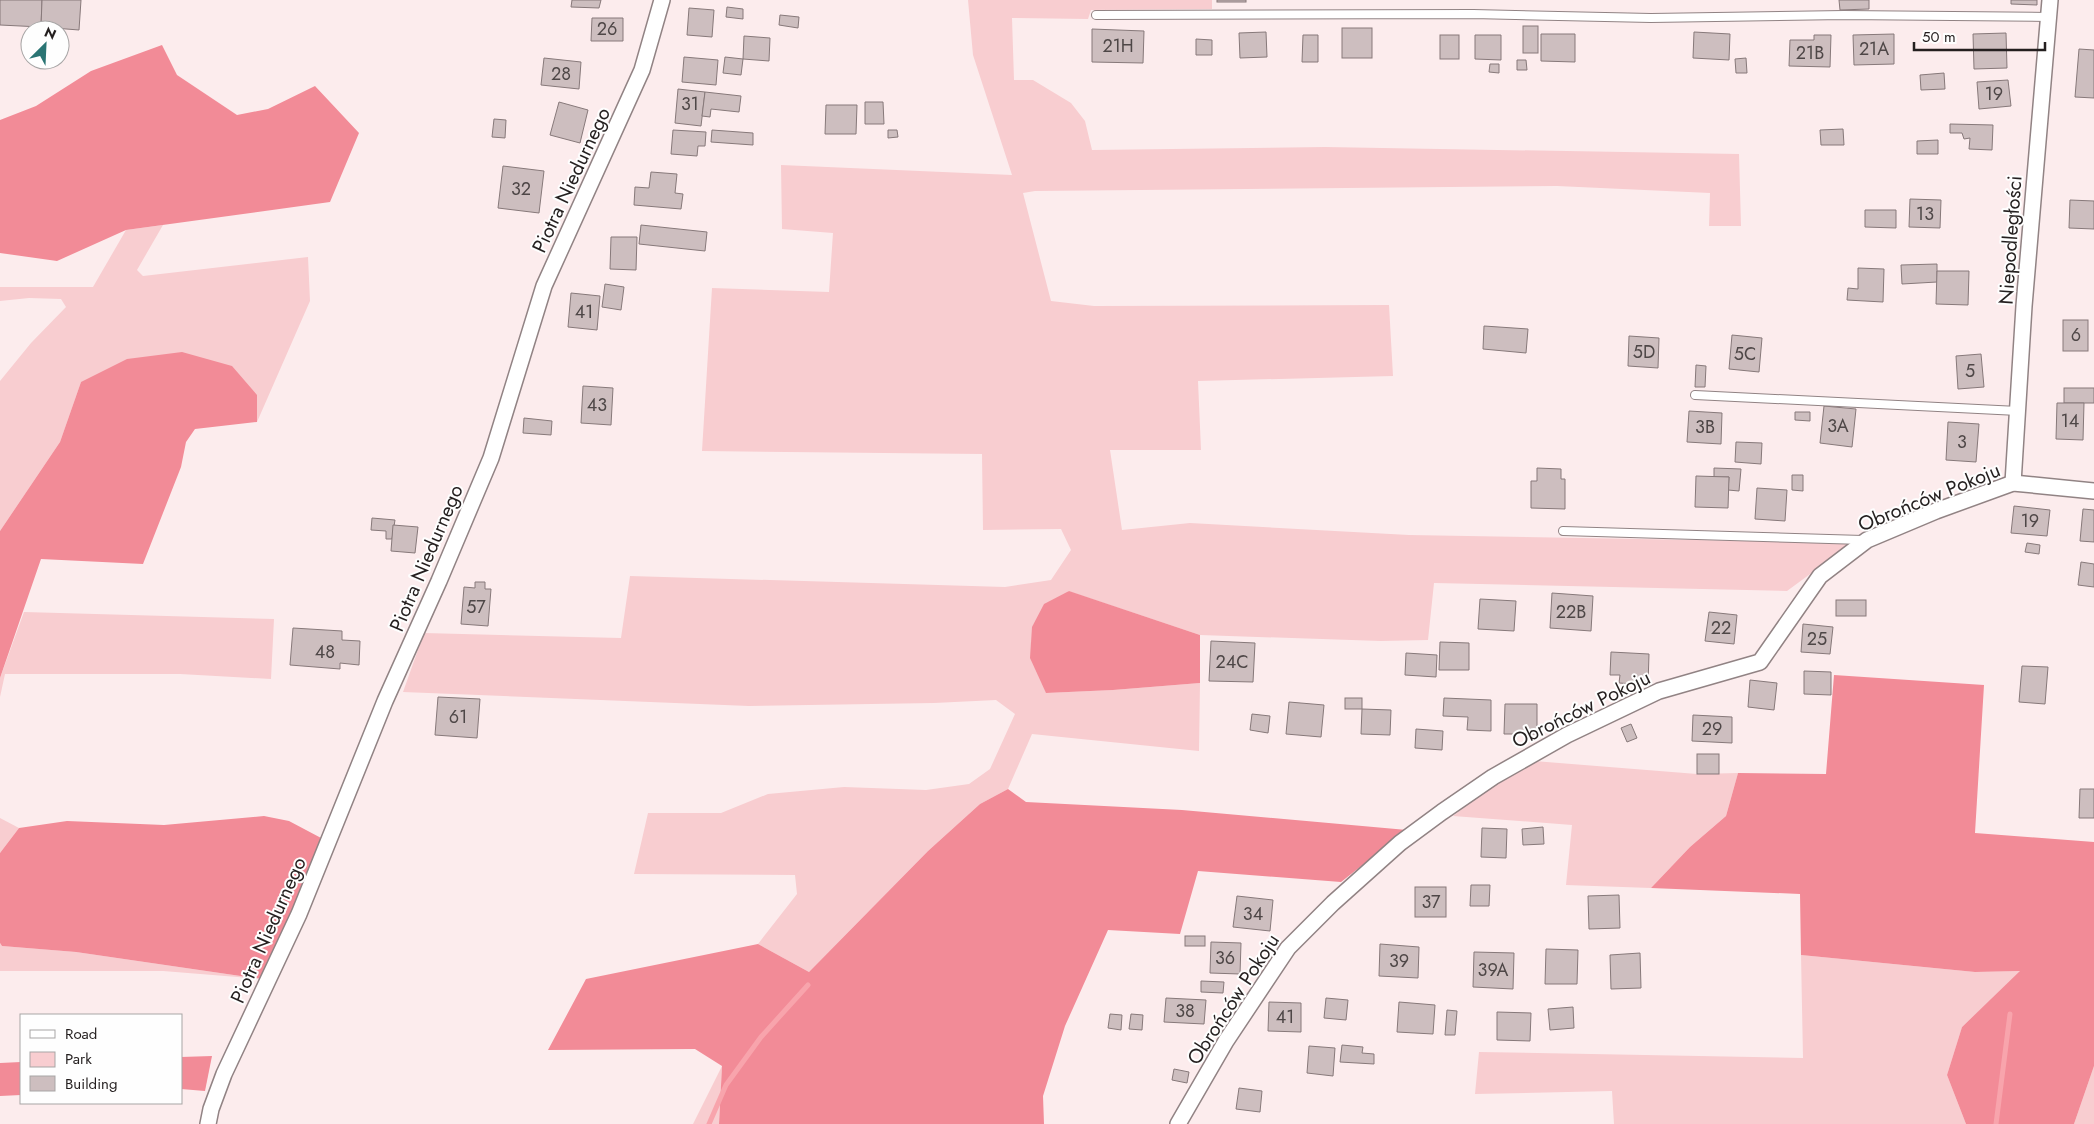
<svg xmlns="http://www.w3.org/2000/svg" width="2094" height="1124" font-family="Jost,sans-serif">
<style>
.green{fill:#f8cdd0}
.forest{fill:#f28b97}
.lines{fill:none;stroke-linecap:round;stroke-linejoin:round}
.stream{stroke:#f8a4ac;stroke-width:5}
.building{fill:#cdbebf;stroke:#87797a}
.service-casing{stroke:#918384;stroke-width:10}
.minor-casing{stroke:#918384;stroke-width:18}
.service{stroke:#fff;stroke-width:8}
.minor{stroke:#fff;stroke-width:15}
.labels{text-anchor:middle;stroke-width:4;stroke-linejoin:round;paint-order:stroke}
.number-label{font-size:18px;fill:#4e4747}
.street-label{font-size:20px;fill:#241f1f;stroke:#fefefe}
</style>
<rect width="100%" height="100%" fill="#fceced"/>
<!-- green -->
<g class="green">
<path d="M968,0H1212V9L1091,10L1088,19L1012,18L1014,80H1033L1071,103L1085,121L1092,150L1325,147L1739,154L1741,226H1709L1710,193L1557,186L1035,191L1023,193L1051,301L1094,306L1389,305L1393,376L1198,381L1201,450H1110L1122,530L1190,523L1409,535L1754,541H1855L1787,591L1434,583L1428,640L1381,641L1200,635L1068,591L1046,693L1113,690L1200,683L1199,751L1032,734L1008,789L980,804L928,851L809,972L758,944L797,894L795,875L634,874L648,813H721L768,794L844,787L926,790L969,784L990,769L1015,714L996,700L934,703L749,706L403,692L424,633L621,638L630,576L1005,587L1051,580L1071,550L1061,529L983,530L982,454L702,451L712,288L829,292L833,233L782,229L781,165L1012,175L973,55Z"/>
<path d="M163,225L137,270L143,276L308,257L310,301L257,422V395L81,382L60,442L0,531V381L31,343L66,307L61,299L29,298L0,301V287H93L126,230Z"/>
<path d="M24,612L274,619L271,679L180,674H5L0,697V678Z"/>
<path d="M1534,761L1697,774L1738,773L1726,816L1690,847L1651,888L1566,885L1572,825L1453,816L1491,786Z"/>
<path d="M0,818L19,828L0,853Z"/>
<path d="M0,943L2,946L76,952L262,979L163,971H0Z"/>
<path d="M1801,955L1975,972L2021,971L1962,1027L1947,1075L1966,1124H1614L1612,1091L1475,1094L1479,1052L1803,1058Z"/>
<path d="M722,1066L719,1124H693Z"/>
<path d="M2094,1066V1124H2074Z"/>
</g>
<!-- forest -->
<g class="forest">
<path d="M162,45L177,75L237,115L268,109L315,86L359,133L330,202L126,230L57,261L0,253V120L36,106L91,71Z"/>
<path d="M182,352L232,366L257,395V422L195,429L186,442L181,467L143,564L41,559L0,678V531L60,442L81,382L127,359Z"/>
<path d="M1069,591L1200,635V683L1113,690L1046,693L1030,658L1032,627L1044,604Z"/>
<path d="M1834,675L1984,685L1975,833L2094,842V1066L2074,1124H1966L1947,1075L1962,1027L2020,971L1975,972L1801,955L1800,894L1651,888L1690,847L1726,816L1738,773L1826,774Z"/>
<path d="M1008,789L1026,802L1182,810L1407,830L1341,882L1198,871L1180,934L1108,930L1065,1026L1043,1096L1044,1124H719L722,1066L695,1049L548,1050L586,979L758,944L809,972L928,851L980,804Z"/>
<path d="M264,816L289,821L323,839L262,979L76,952L2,946L0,943V853L19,828L67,821L164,825Z"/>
<path d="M212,1056L205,1091L181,1089V1057Z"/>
<path d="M21,1062V1095L0,1096V1063Z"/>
</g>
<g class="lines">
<!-- stream -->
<g class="stream">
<path d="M709,1124L726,1085L761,1037L808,985"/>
<path d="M1996,1124L2010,1014"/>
</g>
</g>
<!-- building -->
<g class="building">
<path d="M0,0H42L41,27L0,25Z"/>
<path d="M42,0H81L79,30L41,27Z"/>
<path d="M572,0H601L599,8L571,7Z"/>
<rect x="1217" y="0" width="29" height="2"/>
<path d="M1839,0H1869V9L1840,10Z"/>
<path d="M2011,0H2037V5L2011,4Z"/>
<path d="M727,7L743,9V19L726,17Z"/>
<path d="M689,8L714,10L712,37L687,35Z"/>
<path d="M780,15L799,17L798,28L779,25Z"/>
<path d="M592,18H623V41H591Z"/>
<rect x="1523" y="26" width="15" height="27"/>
<rect x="1342" y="28" width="30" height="30"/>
<path d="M1092,29L1144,31L1143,63L1092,62Z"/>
<path d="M1266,32L1267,57L1240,58L1239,33Z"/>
<path d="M1694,32L1730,34L1729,60L1693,58Z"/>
<path d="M2006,33L2007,68L1974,69L1973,34Z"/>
<path d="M1541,34H1575V62L1541,61Z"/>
<path d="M1894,34V64L1854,65L1853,35Z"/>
<path d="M1303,35H1318V62H1302Z"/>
<rect x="1440" y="35" width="19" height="24"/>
<path d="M1475,35H1501V60L1475,59Z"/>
<path d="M1814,35H1831L1830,67L1789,66L1790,40H1814Z"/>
<path d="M744,36L770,38L769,61L743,59Z"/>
<path d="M1196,39L1212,40V55H1196Z"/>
<path d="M2079,49L2094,50V98L2075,97Z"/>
<path d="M684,57L718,60L716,85L682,82Z"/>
<path d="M725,57L743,59L741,75L723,73Z"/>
<path d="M544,58L581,62L579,89L541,85Z"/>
<path d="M1746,58L1747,73H1736L1735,59Z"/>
<path d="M1517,60H1526L1527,70H1517Z"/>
<path d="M1490,64H1499V73L1489,72Z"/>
<path d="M1944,73L1945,89L1921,90L1920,75Z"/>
<path d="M2008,80L2011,106L1979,109L1977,82Z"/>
<path d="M678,89L705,92L701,126L675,123Z"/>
<path d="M705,92L741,96L739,112L711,109L710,117L702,116Z"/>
<path d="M559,102L588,110L580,143L550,135Z"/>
<path d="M865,102H883L884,124H865Z"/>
<path d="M826,105H857L856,134H825Z"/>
<path d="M494,119L506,120L505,138L492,137Z"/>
<path d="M1950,124L1993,125L1992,150L1969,149L1970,138L1964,139L1962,133H1950Z"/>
<path d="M1843,129L1844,145H1821L1820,130Z"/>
<path d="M673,130L706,132L705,146H698L697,156L671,154Z"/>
<path d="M712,130L753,133V145L711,142Z"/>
<path d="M888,130H897L898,137L888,138Z"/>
<path d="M1938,140V154H1917V141Z"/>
<path d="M503,166L544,171L539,213L498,208Z"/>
<path d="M651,172L677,174L675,193L683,194L681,209L634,205L635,187L649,188Z"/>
<path d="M1910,199L1941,200L1940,228L1909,227Z"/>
<path d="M2070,200L2094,201V229L2069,228Z"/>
<path d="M1865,210H1896V228L1865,227Z"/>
<path d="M641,225L707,232L705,251L639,244Z"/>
<path d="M611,237H637L636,270L610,269Z"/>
<path d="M1937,264V282L1902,284L1901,265Z"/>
<path d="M1858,268L1884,269L1883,302L1847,300L1848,288L1858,289Z"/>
<path d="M1937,271H1969L1968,305L1936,304Z"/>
<path d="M605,284L624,287L621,310L602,307Z"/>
<path d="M571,293L600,296L597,330L568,327Z"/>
<rect x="2063" y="320" width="25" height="31"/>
<path d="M1484,326L1528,329L1526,353L1483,349Z"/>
<path d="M1732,335L1762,338L1759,372L1729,369Z"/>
<path d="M1629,336L1659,338L1658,368L1628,366Z"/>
<path d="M1981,354L1984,387L1958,389L1956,356Z"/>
<path d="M1696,365L1706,366L1705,387H1695Z"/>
<path d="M583,386L613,388L611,425L581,423Z"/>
<rect x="2064" y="388" width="30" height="15"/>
<path d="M2057,403H2084L2083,440L2056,439Z"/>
<path d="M1824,406L1856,409L1852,447L1820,443Z"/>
<path d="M1689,411L1722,413L1721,444L1687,442Z"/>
<path d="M1795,412H1810V421L1795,420Z"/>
<path d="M524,418L552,421L551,435L523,433Z"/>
<path d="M1948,422L1979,424L1976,462L1946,460Z"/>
<path d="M1736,442L1762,443L1761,464L1735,462Z"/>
<path d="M1537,468L1561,469V479H1565V509L1531,508V481H1537Z"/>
<path d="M1714,468L1741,469L1739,491L1728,490L1729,477H1714Z"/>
<path d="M1792,475H1803V491L1792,490Z"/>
<path d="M1696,476L1729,477L1728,508L1695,507Z"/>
<path d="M1757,488L1787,490L1785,521L1755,519Z"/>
<path d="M2014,506L2050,510L2047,536L2011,533Z"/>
<path d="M2083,509L2094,510V542L2080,541Z"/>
<path d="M372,518L395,520L392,539H386V531L371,530Z"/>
<path d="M393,525L418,527L415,553L391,551Z"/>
<path d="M2027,543L2040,545L2039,554L2025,552Z"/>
<path d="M2081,562L2094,564V587L2078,585Z"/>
<path d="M475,582H485V589H491L488,626L461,624L464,587L475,588Z"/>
<path d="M1552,593L1593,596L1591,631L1550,628Z"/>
<path d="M1480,599L1516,601L1514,631L1478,629Z"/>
<rect x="1836" y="600" width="30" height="16"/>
<path d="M1709,612L1737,615L1734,644L1705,641Z"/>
<path d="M1803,624L1833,627L1830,654L1801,652Z"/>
<path d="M293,628L342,631V640L360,641L359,665L340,663V669L290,665Z"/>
<path d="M1211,641L1255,643L1253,682L1209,681Z"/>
<path d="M1440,642L1469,643V670H1439Z"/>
<path d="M1611,652L1649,654L1648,685L1619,683L1620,675H1610Z"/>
<path d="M1406,653L1437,655L1436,677L1405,675Z"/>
<path d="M2022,666L2048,667L2045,704L2019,702Z"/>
<path d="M1804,671L1831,672V695L1804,694Z"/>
<path d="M1750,680L1777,683L1774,710L1748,707Z"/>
<path d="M438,697L480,699L477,738L435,735Z"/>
<rect x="1345" y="698" width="17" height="11"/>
<path d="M1444,698L1491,700V731L1467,730L1468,717L1443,716Z"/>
<path d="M1289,702L1324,705L1321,737L1286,734Z"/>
<path d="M1505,704H1537V734H1504Z"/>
<path d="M1362,709L1391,710L1390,735L1361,734Z"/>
<path d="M1252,714L1270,716L1268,733L1250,730Z"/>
<path d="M1693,715L1732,717V743L1692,741Z"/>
<path d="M1631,724L1637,738L1627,742L1621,728Z"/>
<path d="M1416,729L1443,731L1442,750L1415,748Z"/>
<rect x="1697" y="754" width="22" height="20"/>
<path d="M2080,789H2094V818H2079Z"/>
<path d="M1543,827L1544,844L1523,845L1522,829Z"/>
<path d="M1482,828L1507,829L1506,858L1481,857Z"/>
<path d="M1471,885H1490L1489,906H1470Z"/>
<rect x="1415" y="887" width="31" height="30"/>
<path d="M1619,895L1620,928L1589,929L1588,896Z"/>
<path d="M1237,896L1273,900L1270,931L1233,927Z"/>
<rect x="1185" y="936" width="20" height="10"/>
<path d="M1211,942L1241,943L1240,974L1210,973Z"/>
<path d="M1380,944L1419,947L1418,978L1379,976Z"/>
<path d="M1546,949L1578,950L1577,984H1545Z"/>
<path d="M1474,952L1514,953L1513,989L1473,987Z"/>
<path d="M1640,953L1641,988L1611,989L1610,955Z"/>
<path d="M1201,981L1224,982L1223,993L1201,992Z"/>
<path d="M1166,998L1206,1000L1204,1024L1164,1022Z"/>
<path d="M1326,998L1348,1000L1346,1020L1324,1018Z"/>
<path d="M1269,1002L1301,1003V1032L1268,1031Z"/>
<path d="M1399,1002L1435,1005L1433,1034L1397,1032Z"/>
<path d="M1573,1007L1574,1028L1550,1030L1548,1009Z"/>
<path d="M1447,1010L1457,1011L1455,1035H1445Z"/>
<path d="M1497,1012L1531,1013L1530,1041L1497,1040Z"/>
<path d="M1110,1014L1122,1015L1121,1030L1108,1028Z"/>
<path d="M1131,1014L1143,1015L1142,1030L1129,1029Z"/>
<path d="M1342,1045L1363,1047L1362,1053L1374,1054V1064L1340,1062Z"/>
<path d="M1309,1046L1335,1048L1333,1076L1307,1073Z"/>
<path d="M1174,1069L1189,1072L1187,1083L1172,1080Z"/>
<path d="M1239,1088L1262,1091L1260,1112L1236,1109Z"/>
</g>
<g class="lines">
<!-- service casing -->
<g class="service-casing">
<g id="service">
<path d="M1096,15L1473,14L1651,18L1844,15L2049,17"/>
<path d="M1695,395L2018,411"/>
<path d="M1563,531L1863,540"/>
</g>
</g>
<!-- minor casing -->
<g class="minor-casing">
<g id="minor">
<path d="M2013,483L2024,306L2050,0"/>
<path d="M208,1124L211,1109L224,1074L299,914L385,701L439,581L491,458L544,286L642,70L662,0"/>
<path d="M1178,1124L1226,1041L1288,948L1333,903L1400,843L1442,812L1493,777L1567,735L1659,691L1760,662L1820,576L1867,540L1936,511L2013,483L2094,491"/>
</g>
</g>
<!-- service -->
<use href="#service" class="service"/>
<!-- minor -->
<use href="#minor" class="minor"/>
</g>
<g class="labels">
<!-- number labels -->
<g class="number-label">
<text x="607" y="35">26</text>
<text x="1118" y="52">21H</text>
<text x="1874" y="55">21A</text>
<text x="1810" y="59">21B</text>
<text x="561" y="80">28</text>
<text x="1994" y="100">19</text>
<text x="690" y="110">31</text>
<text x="521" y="195">32</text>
<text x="1925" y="220">13</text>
<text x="584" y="318">41</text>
<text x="2076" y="341">6</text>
<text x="1644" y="358">5D</text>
<text x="1745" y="360">5C</text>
<text x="1970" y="377">5</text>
<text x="597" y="411">43</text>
<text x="2070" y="427">14</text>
<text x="1838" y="432">3A</text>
<text x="1705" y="433">3B</text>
<text x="1962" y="448">3</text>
<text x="2030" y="527">19</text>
<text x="476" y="613">57</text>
<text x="1571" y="618">22B</text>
<text x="1721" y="634">22</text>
<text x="1817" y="645">25</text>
<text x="325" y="658">48</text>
<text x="1232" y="668">24C</text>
<text x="458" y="723">61</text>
<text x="1712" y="735">29</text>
<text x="1431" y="908">37</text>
<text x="1253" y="920">34</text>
<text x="1225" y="964">36</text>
<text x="1399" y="967">39</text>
<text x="1493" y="976">39A</text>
<text x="1185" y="1017">38</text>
<text x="1285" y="1023">41</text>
</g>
<!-- street labels -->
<g class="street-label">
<text transform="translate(571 180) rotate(-65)" y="7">Piotra Niedurnego</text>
<text transform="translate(2010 240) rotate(-86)" y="7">Niepodległości</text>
<text transform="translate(1929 497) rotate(-22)" y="7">Obrońców Pokoju</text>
<text transform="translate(426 558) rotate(-67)" y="7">Piotra Niedurnego</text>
<text transform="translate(1581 709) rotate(-26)" y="7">Obrońców Pokoju</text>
<text transform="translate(268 930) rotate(-66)" y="7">Piotra Niedurnego</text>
<text transform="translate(1233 999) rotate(-57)" y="7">Obrońców Pokoju</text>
</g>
</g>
<!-- legend -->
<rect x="20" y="1014" width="162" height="90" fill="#fefefe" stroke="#a7a5a5"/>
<rect x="30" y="1030" width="25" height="8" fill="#ffffff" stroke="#a7a5a5"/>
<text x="65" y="1039" font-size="15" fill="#241f1f">Road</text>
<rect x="30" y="1052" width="25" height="15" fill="#f8cdd0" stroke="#a7a5a5"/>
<text x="65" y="1064" font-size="15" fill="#241f1f">Park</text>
<rect x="30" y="1076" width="25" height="15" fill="#cdbebf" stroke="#a7a5a5"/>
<text x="65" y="1089" font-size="15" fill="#241f1f">Building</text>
<!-- north arrow -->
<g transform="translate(45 45) rotate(24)"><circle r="24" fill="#fefefe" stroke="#a7a5a5"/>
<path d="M0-4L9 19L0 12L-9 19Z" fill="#2a7473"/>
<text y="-8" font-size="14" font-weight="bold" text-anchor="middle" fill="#241f1f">N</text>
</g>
<!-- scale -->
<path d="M1914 42v8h131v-8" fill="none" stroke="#241f1f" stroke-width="2.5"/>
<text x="1922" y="42" font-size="15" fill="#241f1f" stroke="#fefefe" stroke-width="4" paint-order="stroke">50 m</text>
</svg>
